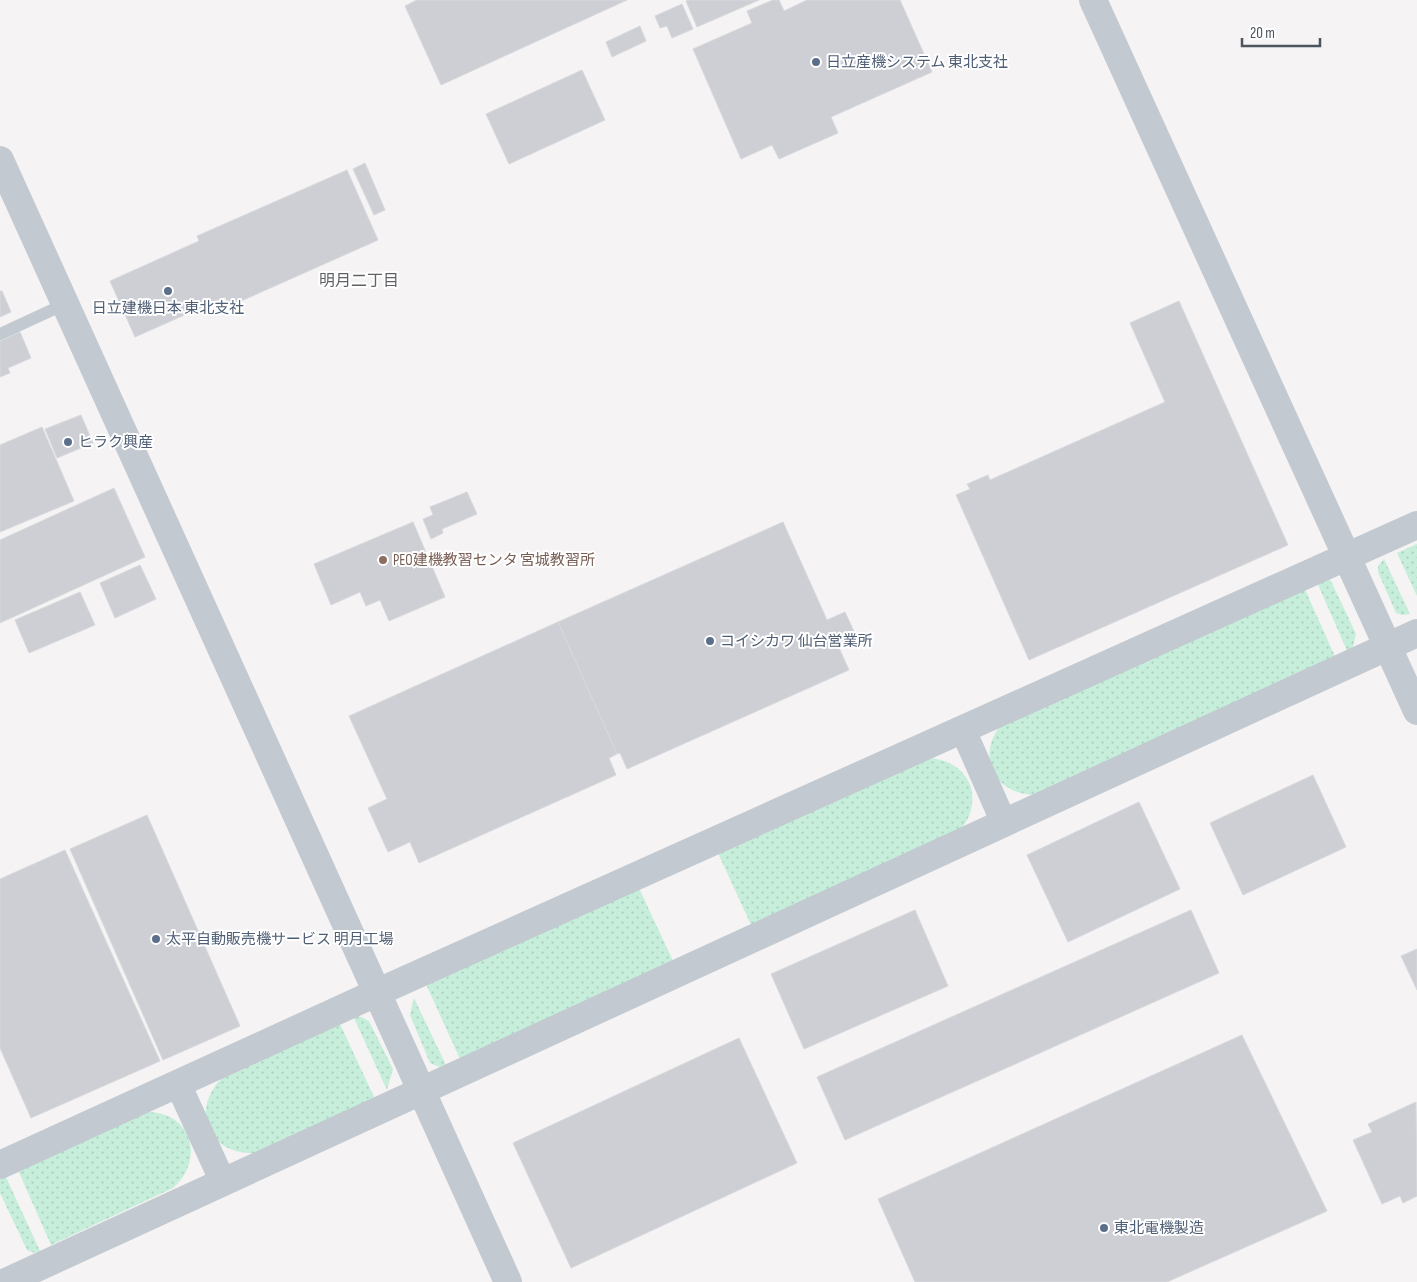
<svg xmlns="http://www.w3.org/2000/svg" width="1417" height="1282" font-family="'Sofia Sans Condensed','Noto Sans JP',sans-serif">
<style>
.grass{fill:url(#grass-dots)}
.building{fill:#cdcfd5;stroke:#d7d9dd}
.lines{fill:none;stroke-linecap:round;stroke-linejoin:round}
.service{stroke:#c2c9d0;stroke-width:12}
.minor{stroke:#c2c9d0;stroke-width:26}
.tertiary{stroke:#c2c9d0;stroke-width:28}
.service-dot{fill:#5c6f8a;stroke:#fff;stroke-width:2}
.education-dot{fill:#8d6e63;stroke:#fff;stroke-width:2}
.labels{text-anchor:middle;stroke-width:4;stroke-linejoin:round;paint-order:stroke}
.service-label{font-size:15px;fill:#4e5e75;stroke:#fff;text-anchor:start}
.education-label{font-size:15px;fill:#785e54;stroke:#fff;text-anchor:start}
.neighbourhood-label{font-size:16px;fill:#606267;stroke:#fff}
</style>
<defs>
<pattern id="grass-dots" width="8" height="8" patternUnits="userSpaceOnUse" patternTransform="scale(1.25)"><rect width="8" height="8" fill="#c6eeda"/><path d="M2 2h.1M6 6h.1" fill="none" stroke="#accebe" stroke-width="1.8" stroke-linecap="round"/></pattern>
</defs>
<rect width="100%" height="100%" fill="#f5f3f3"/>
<!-- grass -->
<g class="grass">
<path d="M1417,544V596L1397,553Z"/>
<path d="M1384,559L1410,614L1402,615L1396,613L1378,572V566Z"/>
<path d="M1327,578L1331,581L1356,634L1353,647L1348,653L1316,580Z"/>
<path d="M1303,585L1337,661L1040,795C993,797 973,754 1005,720Z"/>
<path d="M927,758C966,759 986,795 962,828L752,927L717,851Z"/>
<path d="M638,886L673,961L460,1059L426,984Z"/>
<path d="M414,998L446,1065L440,1067L430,1063L410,1015Z"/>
<path d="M359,1016L369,1021L393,1069L387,1090L354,1018Z"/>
<path d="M340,1024L375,1099L256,1153C209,1155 189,1112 222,1078Z"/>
<path d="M146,1112C191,1111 206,1159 173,1188L51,1245L18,1170Z"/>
<path d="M5,1175L40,1251L34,1253L27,1250L0,1193V1179Z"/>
</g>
<!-- building -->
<g class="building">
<path d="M417,0H627L441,85L405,6Z"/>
<path d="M689,0H759L697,27L686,1Z"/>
<path d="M773,0H779L784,11L807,0H900L932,72L831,117L838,133L779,159L772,145L741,159L693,49L752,23L747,11Z"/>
<path d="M682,4L693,29L672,38L667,26L660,28L655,16Z"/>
<path d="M640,26L646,41L612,57L606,42Z"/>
<path d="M582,70L605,120L509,164L486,114Z"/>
<path d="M365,163L385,210L374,215L353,169Z"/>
<path d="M347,170L378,240L230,306L225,297L135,337L110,281L199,241L197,236Z"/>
<path d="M0,291H2L11,312L0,317Z"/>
<path d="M1179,301L1288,545L1029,660L956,495L970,489L967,484L988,475L990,480L1165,402L1130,323Z"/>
<path d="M20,332L31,358L8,368L10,373L0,377V341Z"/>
<path d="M81,415L93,443L57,458L45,429Z"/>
<path d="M42,427L74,501L0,532V445Z"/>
<path d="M114,488L145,557L0,623V540Z"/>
<path d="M467,492L477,514L442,529L443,533L431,539L423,519L433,515L430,507Z"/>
<path d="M413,522L445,597L389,621L380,600L366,606L360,592L331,605L314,564Z"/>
<path d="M783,522L827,620L845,612L858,640L839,648L849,670L627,769L620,753L617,754L558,622Z"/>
<path d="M140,565L156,599L115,618L100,583Z"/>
<path d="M80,592L95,625L29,653L15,620Z"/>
<path d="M558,622L617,754L609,758L616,775L419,863L410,842L388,852L368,808L387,799L349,716Z"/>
<path d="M1313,775L1346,847L1243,895L1210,823Z"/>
<path d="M1139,802L1180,889L1068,942L1027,855Z"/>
<path d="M147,815L240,1026L163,1060L70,849Z"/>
<path d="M65,850L160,1061L31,1118L0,1048V879Z"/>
<path d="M915,910L948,986L804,1049L771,974Z"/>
<path d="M1191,910L1219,973L845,1140L817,1077Z"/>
<path d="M1417,949V990L1401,956Z"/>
<path d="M1242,1035L1327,1211L1167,1282H915L878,1199Z"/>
<path d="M739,1038L797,1163L571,1268L513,1143Z"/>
<path d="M1416,1102L1417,1196L1403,1203L1400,1196L1382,1204L1353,1140L1372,1132L1368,1124Z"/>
</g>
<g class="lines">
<!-- service -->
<path class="service" d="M0,334L65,304"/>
<!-- minor -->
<g class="minor">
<path d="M963,730L1004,823"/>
<path d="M178,1084L223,1182"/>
</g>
<!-- tertiary -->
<g class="tertiary">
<path d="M1093,0L1417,711"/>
<path d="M0,160L508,1282"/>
<path d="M0,1165L376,993L1417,525"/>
<path d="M6,1282L1417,633"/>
</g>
</g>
<!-- markers -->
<g class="service-dot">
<circle cx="816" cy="62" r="5"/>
<circle cx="168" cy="291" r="5"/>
<circle cx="68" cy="442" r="5"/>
<circle cx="710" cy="641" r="5"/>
<circle cx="156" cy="939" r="5"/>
<circle cx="1104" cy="1228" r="5"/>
</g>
<circle class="education-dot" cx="383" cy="560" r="5"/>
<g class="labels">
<!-- service labels -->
<g class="service-label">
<text x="826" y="67">日立産機システム 東北支社</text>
<text x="168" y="313" text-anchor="middle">日立建機日本 東北支社</text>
<text x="78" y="447">ヒラク興産</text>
<text x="720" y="646">コイシカワ 仙台営業所</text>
<text x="166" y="944">太平自動販売機サービス 明月工場</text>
<text x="1114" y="1233">東北電機製造</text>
</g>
<!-- education labels -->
<g class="education-label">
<text x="393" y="565">PEO建機教習センタ 宮城教習所</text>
</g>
<!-- neighbourhood labels -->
<g class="neighbourhood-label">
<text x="359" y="286">明月二丁目</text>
</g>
</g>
<!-- scale -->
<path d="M1242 38v8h78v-8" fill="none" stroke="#4b545f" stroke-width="2.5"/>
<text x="1250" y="38" font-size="15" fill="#4b545f" stroke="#ffffff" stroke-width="4" paint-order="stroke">20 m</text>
</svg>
